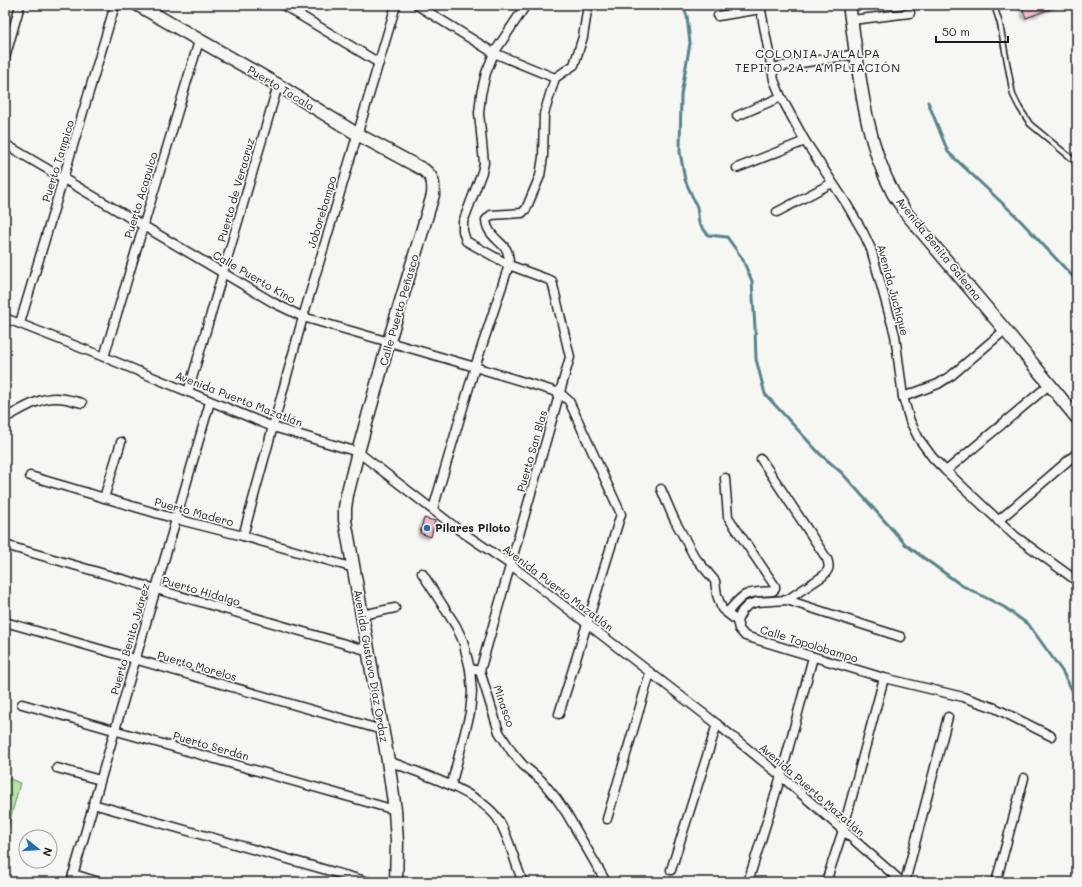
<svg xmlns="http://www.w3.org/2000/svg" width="1082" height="887" font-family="Mali,sans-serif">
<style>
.green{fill:#b4e6a7;stroke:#688162}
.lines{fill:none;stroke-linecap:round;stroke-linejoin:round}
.stream{stroke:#54848b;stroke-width:3}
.building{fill:#f0b6c8;stroke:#1c1c1c;filter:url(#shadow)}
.lane-casing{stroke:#1c1c1c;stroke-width:7}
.street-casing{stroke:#1c1c1c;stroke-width:11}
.secondary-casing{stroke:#1c1c1c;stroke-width:15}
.lane{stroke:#f6f6f2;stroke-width:4}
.street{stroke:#f6f6f2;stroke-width:8}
.secondary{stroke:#f6f6f2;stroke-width:12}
.poi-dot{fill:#1f6fb2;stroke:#f6f6f2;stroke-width:1.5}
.labels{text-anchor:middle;stroke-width:3.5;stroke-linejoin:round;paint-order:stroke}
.street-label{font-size:11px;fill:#1c1c1c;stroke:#f6f6f2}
.poi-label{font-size:11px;font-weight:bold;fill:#1c1c1c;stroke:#f6f6f2;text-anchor:start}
.neighbourhood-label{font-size:12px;letter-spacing:1px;fill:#1c1c1c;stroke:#f6f6f2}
</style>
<defs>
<filter id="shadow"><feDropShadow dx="-2.5" dy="2.5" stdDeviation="1" flood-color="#0004"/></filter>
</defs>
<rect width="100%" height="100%" fill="#f6f6f2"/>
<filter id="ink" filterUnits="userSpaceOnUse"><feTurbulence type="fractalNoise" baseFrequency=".025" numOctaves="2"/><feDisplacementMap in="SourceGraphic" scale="8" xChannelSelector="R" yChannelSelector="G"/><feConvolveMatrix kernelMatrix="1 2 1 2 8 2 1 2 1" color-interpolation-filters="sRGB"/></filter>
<g filter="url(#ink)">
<!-- green -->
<path class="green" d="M5,777L20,783L5,839Z"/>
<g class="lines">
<!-- stream -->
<g class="stream">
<path d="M682,5L687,16L690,43L681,95L680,152L685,180L697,207L699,223L708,235L727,237L742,258L752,281L755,328L756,359L765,394L820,454L842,473L906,545L961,585L1004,607L1029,625L1062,671L1077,699"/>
<path d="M928,102L948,152L1016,216L1077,281"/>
</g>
</g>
<!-- building -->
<g class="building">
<path d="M1021,5H1058V6L1026,18Z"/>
<path d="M424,518L435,521L431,537L420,533Z"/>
</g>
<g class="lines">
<!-- lane casing -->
<g class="lane-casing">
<path id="lane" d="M994,5L1000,24L1013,95L1019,107L1030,124L1077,163"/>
</g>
<!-- street casing -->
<g class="street-casing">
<g id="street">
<path d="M283,5L379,63"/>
<path d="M417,5L494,53L555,78"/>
<path d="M760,5L774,80L781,97L805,141L846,203L863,232L871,249L895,335L903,397L910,421L919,439L933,458L946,471L1015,536L1077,581"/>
<path d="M718,16L761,9"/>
<path d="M852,20L910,13"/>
<path d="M5,58L20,5"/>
<path d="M771,68L857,54"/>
<path d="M737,116L781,97"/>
<path d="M5,144L274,303L303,317L475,367L560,393L569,401L621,514L559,714"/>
<path d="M737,168L805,141"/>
<path d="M777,212L832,183"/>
<path d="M5,318L104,357L273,427L358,452L459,530L511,565L717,724L781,776L902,882"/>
<path d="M20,323L115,5"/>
<path d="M104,357L199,41"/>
<path d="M188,392L278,85"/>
<path d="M903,397L938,384L952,375L1005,330"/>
<path d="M5,418C21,410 39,397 57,398C65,398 74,401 82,403"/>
<path d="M761,459L827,559C830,567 829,570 823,576L787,600"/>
<path d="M946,471L1049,385"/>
<path d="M30,476L176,519L243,536L354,568"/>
<path d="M725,478L728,517L775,586V589L773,591C745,593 745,591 727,613"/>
<path d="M661,489L674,519L694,556L715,581L717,595L722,609L737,621"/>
<path d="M104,498L121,442"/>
<path d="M433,509L475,367L509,265C509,260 509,254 506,249C498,239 487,234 486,220L491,215L522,213L526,209L540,176L543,157L544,114L555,78L574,65L583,37L588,5"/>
<path d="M998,521L1077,453"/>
<path d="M243,536L303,317L396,5"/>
<path d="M5,545L369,651"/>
<path d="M422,573L456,626L463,641L470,669L480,671L499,732L512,752L523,765L541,780L556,798L567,814L606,882"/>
<path d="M362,615L395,608"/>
<path d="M5,622L382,730"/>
<path d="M901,637L787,600L757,602L748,605L742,611L737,621L739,629L745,636L884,678L963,697L995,708L1051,736"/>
<path d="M480,671L570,357L552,281L509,265L466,241L463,231V222L482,172L484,163L479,113L481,94L486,73L494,53L526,5"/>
<path d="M22,704L395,810"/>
<path d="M388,761C419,773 479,791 498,819C510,838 514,862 523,882"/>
<path d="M57,768L100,780"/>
<path d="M451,786L470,713L472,692L470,669"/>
<path d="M93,804L369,882"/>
<path d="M607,819L650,673"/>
<path d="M671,870L717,724"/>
<path d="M73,874L99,882"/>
<path d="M71,882L210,402"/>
<path d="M748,882L781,776L813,657"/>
<path d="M826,882L843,830L884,678"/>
<path d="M905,882L948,717"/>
<path d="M996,882L1024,778"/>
</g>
</g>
<!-- secondary casing -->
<g class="secondary-casing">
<g id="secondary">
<path d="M138,5L278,85L357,134L424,170C433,177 434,183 433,195L389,341L358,452L347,495L345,508V520L388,761L395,810L397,842L396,882"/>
<path d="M849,5C859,68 863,136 893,193C897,200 902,206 906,213L1005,330L1077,418"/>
</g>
</g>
<!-- lane -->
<use href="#lane" class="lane"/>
<!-- street -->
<use href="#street" class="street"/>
<!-- secondary -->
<use href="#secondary" class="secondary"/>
</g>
</g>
<!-- markers -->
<circle class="poi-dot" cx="427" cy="528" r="4"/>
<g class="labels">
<!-- street labels -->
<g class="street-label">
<text transform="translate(281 88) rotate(31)" y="4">Puerto Tacala</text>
<text transform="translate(58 161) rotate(-73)" y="4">Puerto Tampico</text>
<text transform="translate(236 190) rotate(-74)" y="4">Puerto de Veracruz</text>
<text transform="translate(141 195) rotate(-73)" y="4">Puerto Acapulco</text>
<text transform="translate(322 212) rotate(-73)" y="4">Joborebampo</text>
<text transform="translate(939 249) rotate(51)" y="4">Avenida Benita Galeana</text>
<text transform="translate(254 277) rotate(30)" y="4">Calle Puerto Kino</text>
<text transform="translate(893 290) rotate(75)" y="4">Avenida Juchique</text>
<text transform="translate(399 310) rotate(-74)" y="4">Calle Puerto Peñasco</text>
<text transform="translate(239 399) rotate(21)" y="4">Avenida Puerto Mazatlán</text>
<text transform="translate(532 451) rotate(-74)" y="4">Puerto San Blas</text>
<text transform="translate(194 512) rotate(15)" y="4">Puerto Madero</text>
<text transform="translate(558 588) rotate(37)" y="4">Avenida Puerto Mazatlán</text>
<text transform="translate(201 591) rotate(16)" y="4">Puerto Hidalgo</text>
<text transform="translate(130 639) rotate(-74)" y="4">Puerto Benito Juárez</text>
<text transform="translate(809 644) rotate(17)" y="4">Calle Topolobampo</text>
<text transform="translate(197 666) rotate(16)" y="4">Puerto Morelos</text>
<text transform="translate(371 666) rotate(80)" y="4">Avenida Gustavo Díaz Ordaz</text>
<text transform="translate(504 706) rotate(71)" y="4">Minasco</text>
<text transform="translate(211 746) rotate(16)" y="4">Puerto Serdán</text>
<text transform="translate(812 790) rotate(41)" y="4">Avenida Puerto Mazatlán</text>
</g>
<!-- poi labels -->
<g class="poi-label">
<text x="435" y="532">Pilares Piloto</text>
</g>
<!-- neighbourhood labels -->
<g class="neighbourhood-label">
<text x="818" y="58">COLONIA JALALPA<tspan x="818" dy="14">TEPITO 2A. AMPLIACIÓN</tspan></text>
</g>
</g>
<!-- margin -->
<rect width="1082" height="887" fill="none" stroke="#f6f6f2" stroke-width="20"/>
<rect x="10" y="10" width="1062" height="867" fill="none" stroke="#1c1c1c" stroke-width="1.5" filter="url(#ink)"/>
<!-- north arrow -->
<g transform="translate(38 849) rotate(107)"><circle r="19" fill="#f6f6f2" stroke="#9f9f9c"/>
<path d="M0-3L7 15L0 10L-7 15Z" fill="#1f6fb2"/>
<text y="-6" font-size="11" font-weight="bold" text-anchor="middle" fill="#1c1c1c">N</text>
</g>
<!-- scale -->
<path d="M936 36v6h72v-6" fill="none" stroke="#1c1c1c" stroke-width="2"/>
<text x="942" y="36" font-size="12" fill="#1c1c1c" stroke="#f6f6f2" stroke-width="3" paint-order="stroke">50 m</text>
</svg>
